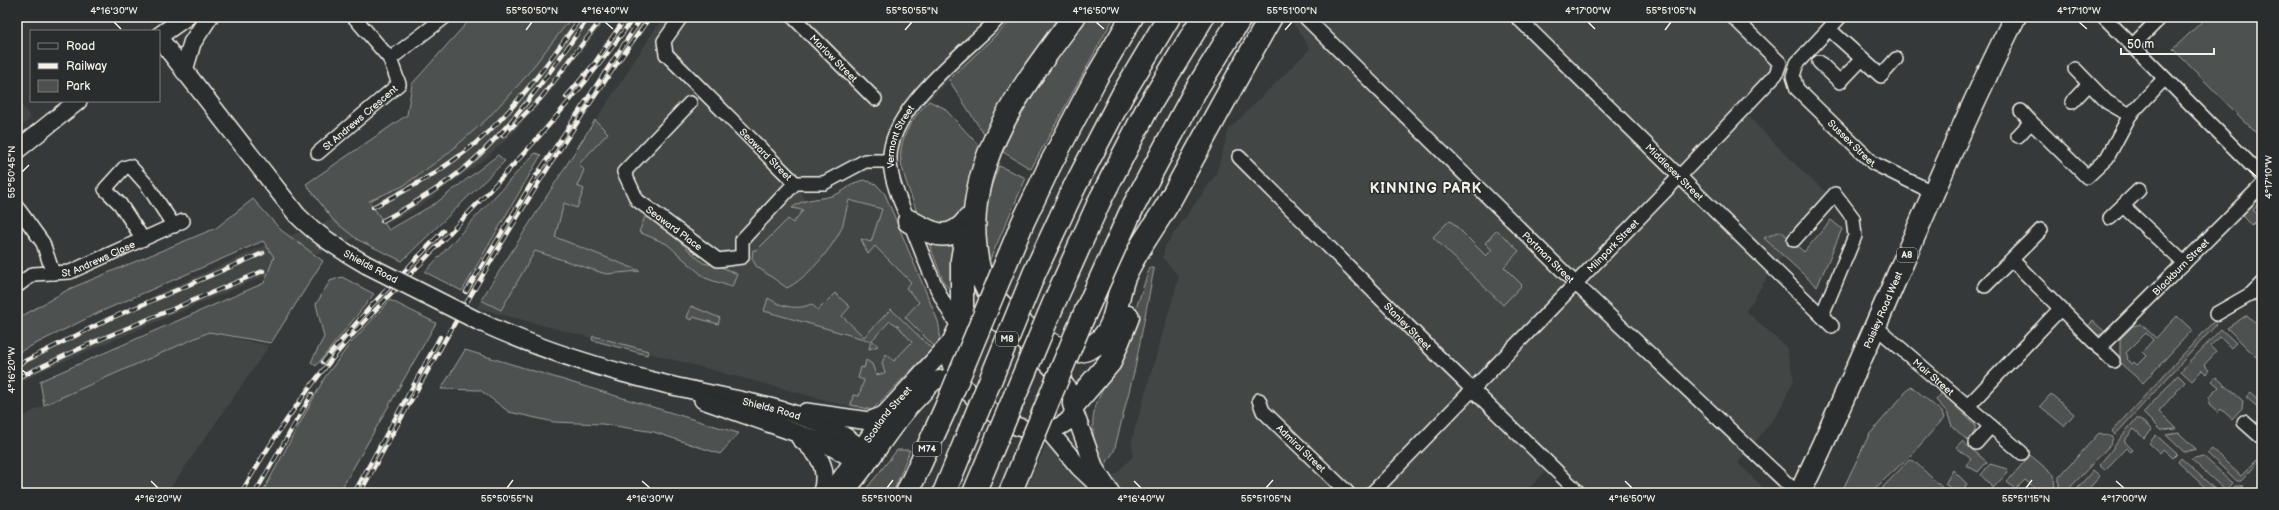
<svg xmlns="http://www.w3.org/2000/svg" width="2279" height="510" font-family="'Balsamiq Sans',sans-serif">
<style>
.built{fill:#434645}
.green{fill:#4e514f;stroke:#a1a19c;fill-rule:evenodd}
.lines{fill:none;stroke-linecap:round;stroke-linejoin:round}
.minor-casing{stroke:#f4f1e8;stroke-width:16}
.tertiary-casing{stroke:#f4f1e8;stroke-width:20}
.primary-casing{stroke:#f4f1e8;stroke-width:24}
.motorway-casing{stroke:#f4f1e8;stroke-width:25}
.minor{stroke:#2a2d2e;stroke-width:13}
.tertiary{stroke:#2a2d2e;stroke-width:17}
.primary{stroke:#2a2d2e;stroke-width:21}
.motorway{stroke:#2a2d2e;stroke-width:22}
.rail-casing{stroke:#f4f1e8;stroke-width:4.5}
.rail{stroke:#2a2d2e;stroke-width:3;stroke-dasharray:9;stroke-linecap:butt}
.tertiary-bridge-casing{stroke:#f4f1e8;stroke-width:20;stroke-linecap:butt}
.motorway-bridge-casing{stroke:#f4f1e8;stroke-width:25;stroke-linecap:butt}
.tertiary-bridge{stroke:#2a2d2e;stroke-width:17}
.motorway-bridge{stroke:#2a2d2e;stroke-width:22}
.ticks{fill:none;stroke:#f4f1e8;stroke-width:1.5}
.labels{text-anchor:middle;stroke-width:3;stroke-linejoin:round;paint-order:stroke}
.shield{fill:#2a2d2e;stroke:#b7b6b0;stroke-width:1}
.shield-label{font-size:9px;font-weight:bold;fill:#f4f1e8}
.street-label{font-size:10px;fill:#f4f1e8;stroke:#2a2d2e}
.district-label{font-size:14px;font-weight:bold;letter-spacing:1px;fill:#f4f1e8;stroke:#2a2d2e}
.neatline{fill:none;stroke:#f4f1e8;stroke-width:1.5}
.ticks-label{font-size:10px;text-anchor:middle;fill:#f4f1e8}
</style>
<rect width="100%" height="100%" fill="#363939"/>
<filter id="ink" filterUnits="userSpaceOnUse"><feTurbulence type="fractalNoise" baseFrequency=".025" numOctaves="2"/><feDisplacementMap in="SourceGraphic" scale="8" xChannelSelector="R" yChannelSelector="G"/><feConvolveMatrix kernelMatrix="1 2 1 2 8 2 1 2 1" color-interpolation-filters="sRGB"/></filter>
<g filter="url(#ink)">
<!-- built -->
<g class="built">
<path d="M572,17H608L547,96L515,131L486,158L420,206L385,225L48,368L17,384V362L157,294L266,245L371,204L403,186L446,155L487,119L522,81Z"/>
<path d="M663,17H1014L918,111L907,131L901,161L801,192L810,207L833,205L849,185L855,181L870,180L876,184L885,194L938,321L940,335L939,342L871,412L477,308L512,250Z"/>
<path d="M1289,17H1733L1783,68L1740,108L1803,172L1832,197L1777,262L1746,311L1786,347L1794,380L1777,415L1738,463L1769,493H1587L1554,462L1525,493H1024L1047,443L1081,469L1109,477L1116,474L1133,456L1132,439L1179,277L1163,258L1165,246L1216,174L1229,129L1310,49Z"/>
<path d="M17,99L31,118L17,130Z"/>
<path d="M209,332L269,346L171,487L174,493H17V420L44,405Z"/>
</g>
<!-- green -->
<g class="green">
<path d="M472,17H572L522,81L487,119L446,155L403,186L369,201L389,230L436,203L498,155L505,161L402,261L358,240L333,220L306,184L407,115L412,84Z"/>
<path d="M1015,17H1066L987,139L949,80Z"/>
<path d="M1088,17H1114L1031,169L1003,152C1021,102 1057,59 1088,17Z"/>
<path d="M2207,17H2262V139L2173,49Z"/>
<path d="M929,101L944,108L983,150L965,217L951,230L920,221C914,202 904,181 901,161C898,138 914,116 929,101Z"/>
<path d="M595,120L608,133L579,164L584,170L577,186L584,189L577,208L564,203L555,237L640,271L606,274L535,251L501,310L481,300Z"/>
<path d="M535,153L541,155L462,291L425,272Z"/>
<path d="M999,166L1026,178L988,264L983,218L987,197Z"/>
<path d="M864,180L876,184L885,194L938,321C940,331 942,339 935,347L905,317L919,302L906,288L911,282L875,246L868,254L861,239L871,242L882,209L849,200C846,209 845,218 842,227C833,248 807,278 787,288L756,266L752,258L753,250H757L788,219L793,223L803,210L792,208C806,196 821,201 837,194C847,190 852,182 864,180Z"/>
<path d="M2262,196V202L2253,210L2261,217L2252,226L2242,214Z"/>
<path d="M253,199L281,230L323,261L271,343L209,332L44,405L40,381L264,283L274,257L263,241L100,312L17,353V319L69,289L216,228Z"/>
<path d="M647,212L703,263L719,266L737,274L732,287L705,278L667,244L639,232Z"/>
<path d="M1450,220L1486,256L1492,250L1485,243L1497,230L1519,251L1504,267L1522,285L1503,305L1433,237Z"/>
<path d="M1831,220L1842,229L1817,287L1764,238L1781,231L1804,252Z"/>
<path d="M962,240L957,298L944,283L928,241Z"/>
<path d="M1150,267L1154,269L1135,368L1114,451L1107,462L1104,474C1089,432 1086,410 1114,373Z"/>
<path d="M342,277L374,294L316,366L311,362L324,337L316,304L330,281Z"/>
<path d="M835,293L850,307L842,316L864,337L891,309L932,349L872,410L851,405L853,395L859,396L864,380L858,378L861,367L864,368L866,360L872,364L876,375L885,373L882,363L886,354L894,361L912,342L898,326L890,321L872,340L878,346L869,349L871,341L764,311L768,298C780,306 797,311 811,304L818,310Z"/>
<path d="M390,300L436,323L339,493H262L325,377L350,344Z"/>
<path d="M691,306L720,318L718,324L693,317L692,320L687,318Z"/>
<path d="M2247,315L2262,329V363L2227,328Z"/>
<path d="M2177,316L2192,330L2143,383L2120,363V339L2133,326L2141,324L2156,338ZM2146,333L2153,340L2142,352L2146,356L2137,365L2134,362L2132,364L2127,359L2128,357L2126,353Z"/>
<path d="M2093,321L2106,333L2095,336L2086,328Z"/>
<path d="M2214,321L2217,324L2115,435L2112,431Z"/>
<path d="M2221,329L2236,343L2231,348L2220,337L2210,346L2216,352L2204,365L2209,370L2206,374L2202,370L2192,381L2181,371Z"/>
<path d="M593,336L648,351L647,355L592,340Z"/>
<path d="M465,350L738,433H739L720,454L654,432L602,424L554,422L509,412L480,390L441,389Z"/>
<path d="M2178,375L2185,382L2159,411L2177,429L2160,430L2143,413Z"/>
<path d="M2216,377L2243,401L2242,408L2232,419L2221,409L2218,413L2209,405V397L2219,387L2212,381Z"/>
<path d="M1911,386L1942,412L1944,418L1912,454L1870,493H1841L1869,435Z"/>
<path d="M1942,393L1975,425V431L1968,441L1952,426L1947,412L1936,400Z"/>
<path d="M2250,393L2262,404V411L2246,397Z"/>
<path d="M2051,394L2074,414L2064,426L2040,406Z"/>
<path d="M2136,419H2140L2152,430L2144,438L2134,429L2124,441L2133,450L2131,452L2126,448L2105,470L2099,465C2113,450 2122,434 2136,419Z"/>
<path d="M2099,433L2113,437L2111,444L2065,493H2059V477Z"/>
<path d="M2179,433L2196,449L2184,452L2166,435Z"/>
<path d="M2156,435L2177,454L2173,458L2163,449L2160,453L2149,443Z"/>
<path d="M1962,441L1987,462L1978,472L1966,465L1971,459L1956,447Z"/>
<path d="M2212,449L2241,476L2257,460L2259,462L2241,481H2237L2207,453Z"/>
<path d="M897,450H910L893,493H863Z"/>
<path d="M2030,455L2054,475L2055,493H2033L2036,489L2025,480L2015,489L2007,482Z"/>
<path d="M2203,456L2233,483L2226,491L2191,459Z"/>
<path d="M2181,458L2219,493H2211L2178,462Z"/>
<path d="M1909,460L1914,461L1948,493H1887L1883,490V487Z"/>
<path d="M1990,464L2007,469L2008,472L1993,488L1981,475Z"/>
<path d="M1953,470L1967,484L1965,487L1966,493H1957L1945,484Z"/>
<path d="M2093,470L2100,476L2085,493H2074Z"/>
<path d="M2235,486H2244L2242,487L2248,493H2229Z"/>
</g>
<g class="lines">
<!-- minor casing -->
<g class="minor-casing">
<g id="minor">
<path d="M354,17L390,59"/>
<path id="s1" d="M681,17L664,41L666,54L795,183H824L865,161H890"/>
<path id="s2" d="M793,17L875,99"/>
<path id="s3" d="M1305,17L1576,284L1797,493"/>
<path id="s4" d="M1517,17L1832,326"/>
<path id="s5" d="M1840,17L1797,63L1793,76L1797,89L1873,163L1934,193"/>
<path d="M2104,17L2262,176"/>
<path d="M1829,29L1881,76L1896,59"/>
<path d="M2132,46L2161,17"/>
<path d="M1819,62L1840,82L1862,59"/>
<path d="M2075,69L2107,102L2130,115"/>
<path d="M2072,102L2089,84"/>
<path id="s6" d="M690,103L624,172L637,200L718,260L742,257V240L795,183"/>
<path d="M2021,111L2031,122"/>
<path d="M2018,136L2031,122L2087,177L2107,158L2130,115L2164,79"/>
<path id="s7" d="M318,153L399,84L390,59L445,17"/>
<path id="s8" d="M1239,157L1439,357L1579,493"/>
<path d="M2123,206L2184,263"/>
<path d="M17,207L43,243L53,273"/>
<path d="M2110,218L2139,190"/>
<path d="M143,239L120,204L105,189L124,168L130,166L147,185L174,226"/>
<path d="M1794,240L1835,194L1853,218L1855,236L1822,315"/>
<path d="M2012,260L2113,361"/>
<path id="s9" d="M17,286L33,274L70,272L183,221"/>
<path d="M1985,286L2041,230"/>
<path d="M2216,314L2251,294L2262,283"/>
<path id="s10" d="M958,326C938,297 926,263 913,230C904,209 891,185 890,161C887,109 966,52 1000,17"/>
<path id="s11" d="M1876,327L2022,453"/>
<path id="s12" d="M2099,348L2262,185"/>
<path id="s13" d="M1259,400L1263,411L1348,493"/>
<path d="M1968,406L2060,309"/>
<path d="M2244,422L2262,438"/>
<path d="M1976,443L1991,426"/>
<path id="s14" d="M1372,493L1680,176L1776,74L1780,63L1733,17"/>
</g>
</g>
<!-- tertiary casing -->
<g class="tertiary-casing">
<g id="tertiary">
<path d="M159,36L186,17"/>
<path d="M159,38L297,215C318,236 341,250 367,265"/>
<path d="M184,71L192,43L209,17"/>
<path d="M17,150L78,101"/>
<path d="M972,316C1002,316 1019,337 1040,356C1053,368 1069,385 1073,403C1079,427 1044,433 1029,430C1002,425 954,388 950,360C947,345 955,332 962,320Z"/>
<path id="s15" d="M478,321C536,348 599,368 661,383C717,397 773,403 826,426C842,432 857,446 872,455"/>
<path d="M703,400L825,443L866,466"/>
<path d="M1073,408L1095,469L1111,493"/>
<path d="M806,412L869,421L884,415"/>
<path d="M1048,430L1079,467L1099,486"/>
<path d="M800,438C819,454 829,467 822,493"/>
<path id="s16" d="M831,493L884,415L951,342"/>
<path d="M844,493C871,464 889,427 918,398C923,393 929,385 935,381C942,378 949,378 956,378"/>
</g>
</g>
<!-- primary casing -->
<g class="primary-casing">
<g id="primary">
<path id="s17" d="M1800,493C1875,336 1937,173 2015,17"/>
</g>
</g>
<!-- motorway casing -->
<g class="motorway-casing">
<g id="motorway">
<path d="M1074,17C1026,81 967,157 975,242C976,257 979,275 987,289C997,304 1019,323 1034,333C1053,347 1074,360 1096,344C1119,328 1115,297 1125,275C1137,249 1155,226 1169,202C1203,140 1236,78 1271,17"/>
<path d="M1050,165L1096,78L1132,17"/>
<path d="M1074,188L1123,94L1169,17"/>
<path d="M1100,200L1146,111L1203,17"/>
<path d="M1132,209L1194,93L1241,17"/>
<path d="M909,221C932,234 949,244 968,220"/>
<path d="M962,320V260L966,236"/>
<path d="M1074,404L1110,362L1128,317"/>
<path d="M907,493L947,405"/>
</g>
</g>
<!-- minor -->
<use href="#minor" class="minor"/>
<!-- tertiary -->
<use href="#tertiary" class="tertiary"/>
<!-- primary -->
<use href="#primary" class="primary"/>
<!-- motorway -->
<use href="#motorway" class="motorway"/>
<!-- rail casing -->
<g class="rail-casing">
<g id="rail">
<path d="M566,97L594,64L626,17"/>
<path d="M503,136L541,98L603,17"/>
<path d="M373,207C414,187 454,164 487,133C523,99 552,57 581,17"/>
<path d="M382,221C412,205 442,187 467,166C516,123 552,69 589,17"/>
<path d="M466,292L534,179L642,17"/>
<path d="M323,362L371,306L443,231"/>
<path d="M17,365L109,319L263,253"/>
<path d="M17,378L94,342L263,271"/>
<path d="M241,493C272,439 307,387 348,340C371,313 398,287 423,261C497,183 572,106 634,17"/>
<path d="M255,493L312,394"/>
<path d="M354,493L440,337"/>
<path d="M360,493C449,330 541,167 650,17"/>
</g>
</g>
<!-- rail -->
<use href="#rail" class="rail"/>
<!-- tertiary-bridge casing -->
<g class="tertiary-bridge-casing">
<path id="tertiary-bridge" d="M367,265L478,321"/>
</g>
<!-- motorway-bridge casing -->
<g class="motorway-bridge-casing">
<g id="motorway-bridge">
<path d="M947,405L1023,222L1050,165"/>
<path d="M944,493L1034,274L1074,188"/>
<path d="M974,493L1053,305L1100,200"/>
<path d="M1010,493L1081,322L1132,209"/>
</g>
</g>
<!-- tertiary-bridge -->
<use href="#tertiary-bridge" class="tertiary-bridge"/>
<!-- motorway-bridge -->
<use href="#motorway-bridge" class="motorway-bridge"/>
</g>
</g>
<!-- ticks -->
<path class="ticks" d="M114,22L121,29M605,22L613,29M1096,22L1104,29M1588,22L1595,29M2079,22L2087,29M526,30L532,22M905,30L912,22M1285,30L1292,22M1665,30L1671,22M2249,170L2257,177M22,172L29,165M22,370L30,376M151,481L158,488M642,481L650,488M1134,481L1141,488M1625,481L1632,488M2116,481L2124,488M507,488L513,480M887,488L893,480M1266,488L1273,480M2026,488L2032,480"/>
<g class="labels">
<!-- shield labels -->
<g class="shield">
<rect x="1897" y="248" width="20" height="14" rx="3"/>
<rect x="996" y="332" width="22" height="14" rx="3"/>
<rect x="913" y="442" width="28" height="14" rx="3"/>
</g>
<g class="shield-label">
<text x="1907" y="258">A8</text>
<text x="1007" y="342">M8</text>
<text x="927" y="452">M74</text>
</g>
<!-- street labels -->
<g class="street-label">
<text dy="4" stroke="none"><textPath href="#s2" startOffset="58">Marlow Street</textPath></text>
<text dy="4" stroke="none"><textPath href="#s7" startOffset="55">St Andrews Crescent</textPath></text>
<text dy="4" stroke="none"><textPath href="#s10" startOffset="206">Vermont Street</textPath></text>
<text dy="4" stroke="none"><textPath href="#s5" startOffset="167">Sussex Street</textPath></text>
<text dy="4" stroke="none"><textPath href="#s1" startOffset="184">Seaward Street</textPath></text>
<text dy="4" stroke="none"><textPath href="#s4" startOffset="221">Middlesex Street</textPath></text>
<text dy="4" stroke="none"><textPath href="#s6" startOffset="173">Seaward Place</textPath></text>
<text dy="4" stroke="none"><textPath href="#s14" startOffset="345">Milnpark Street</textPath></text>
<text dy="4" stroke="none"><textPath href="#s9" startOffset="88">St Andrews Close</textPath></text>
<text dy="4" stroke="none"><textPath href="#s3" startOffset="342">Portman Street</textPath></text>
<text transform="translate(371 266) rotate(28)" y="4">Shields Road</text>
<text dy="4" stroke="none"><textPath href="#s12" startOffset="115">Blackburn Street</textPath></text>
<text dy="4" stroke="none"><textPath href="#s17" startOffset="201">Paisley Road West</textPath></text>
<text dy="4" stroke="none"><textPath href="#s8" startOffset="239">Stanley Street</textPath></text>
<text dy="4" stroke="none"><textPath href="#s11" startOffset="76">Mair Street</textPath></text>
<text dy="4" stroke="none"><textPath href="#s15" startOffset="307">Shields Road</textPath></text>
<text dy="4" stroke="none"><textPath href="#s16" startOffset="97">Scotland Street</textPath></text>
<text dy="4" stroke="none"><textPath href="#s13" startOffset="65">Admiral Street</textPath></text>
</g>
<!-- district labels -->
<g class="district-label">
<text x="1426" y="193">KINNING PARK</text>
</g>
</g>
<!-- margin -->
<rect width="2279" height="510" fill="none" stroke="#2a2d2e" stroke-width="44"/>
<!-- legend -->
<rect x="30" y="30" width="130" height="72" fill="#2a2d2e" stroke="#7b7b78"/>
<rect x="38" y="43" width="20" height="6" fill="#2a2d2e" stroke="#7b7b78"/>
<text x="66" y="50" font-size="12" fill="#f4f1e8">Road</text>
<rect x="38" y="63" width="20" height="6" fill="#f4f1e8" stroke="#7b7b78"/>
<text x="66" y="70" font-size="12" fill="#f4f1e8">Railway</text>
<rect x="38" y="80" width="20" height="12" fill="#4e514f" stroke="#7b7b78"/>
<text x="66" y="90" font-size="12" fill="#f4f1e8">Park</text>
<!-- scale -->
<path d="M2121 48v6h93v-6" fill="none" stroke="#f4f1e8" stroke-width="2"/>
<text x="2127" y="48" font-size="12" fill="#f4f1e8" stroke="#2a2d2e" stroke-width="3" paint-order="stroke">50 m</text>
<rect x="22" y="22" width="2235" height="466" class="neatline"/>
<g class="ticks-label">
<text x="114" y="14">4°16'30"W</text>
<text x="532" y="14">55°50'50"N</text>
<text x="605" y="14">4°16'40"W</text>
<text x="912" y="14">55°50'55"N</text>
<text x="1096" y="14">4°16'50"W</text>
<text x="1292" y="14">55°51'00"N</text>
<text x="1588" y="14">4°17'00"W</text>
<text x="1671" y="14">55°51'05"N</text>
<text x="2079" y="14">4°17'10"W</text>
<text transform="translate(11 172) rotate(-90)" y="4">55°50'45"N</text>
<text transform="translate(2268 177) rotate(-90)" y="4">4°17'10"W</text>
<text transform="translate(11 370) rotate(-90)" y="4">4°16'20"W</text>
<text x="158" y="502">4°16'20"W</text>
<text x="507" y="502">55°50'55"N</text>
<text x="650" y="502">4°16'30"W</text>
<text x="887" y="502">55°51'00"N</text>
<text x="1141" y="502">4°16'40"W</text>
<text x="1266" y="502">55°51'05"N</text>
<text x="1632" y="502">4°16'50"W</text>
<text x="2026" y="502">55°51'15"N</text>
<text x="2124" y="502">4°17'00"W</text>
</g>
</svg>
